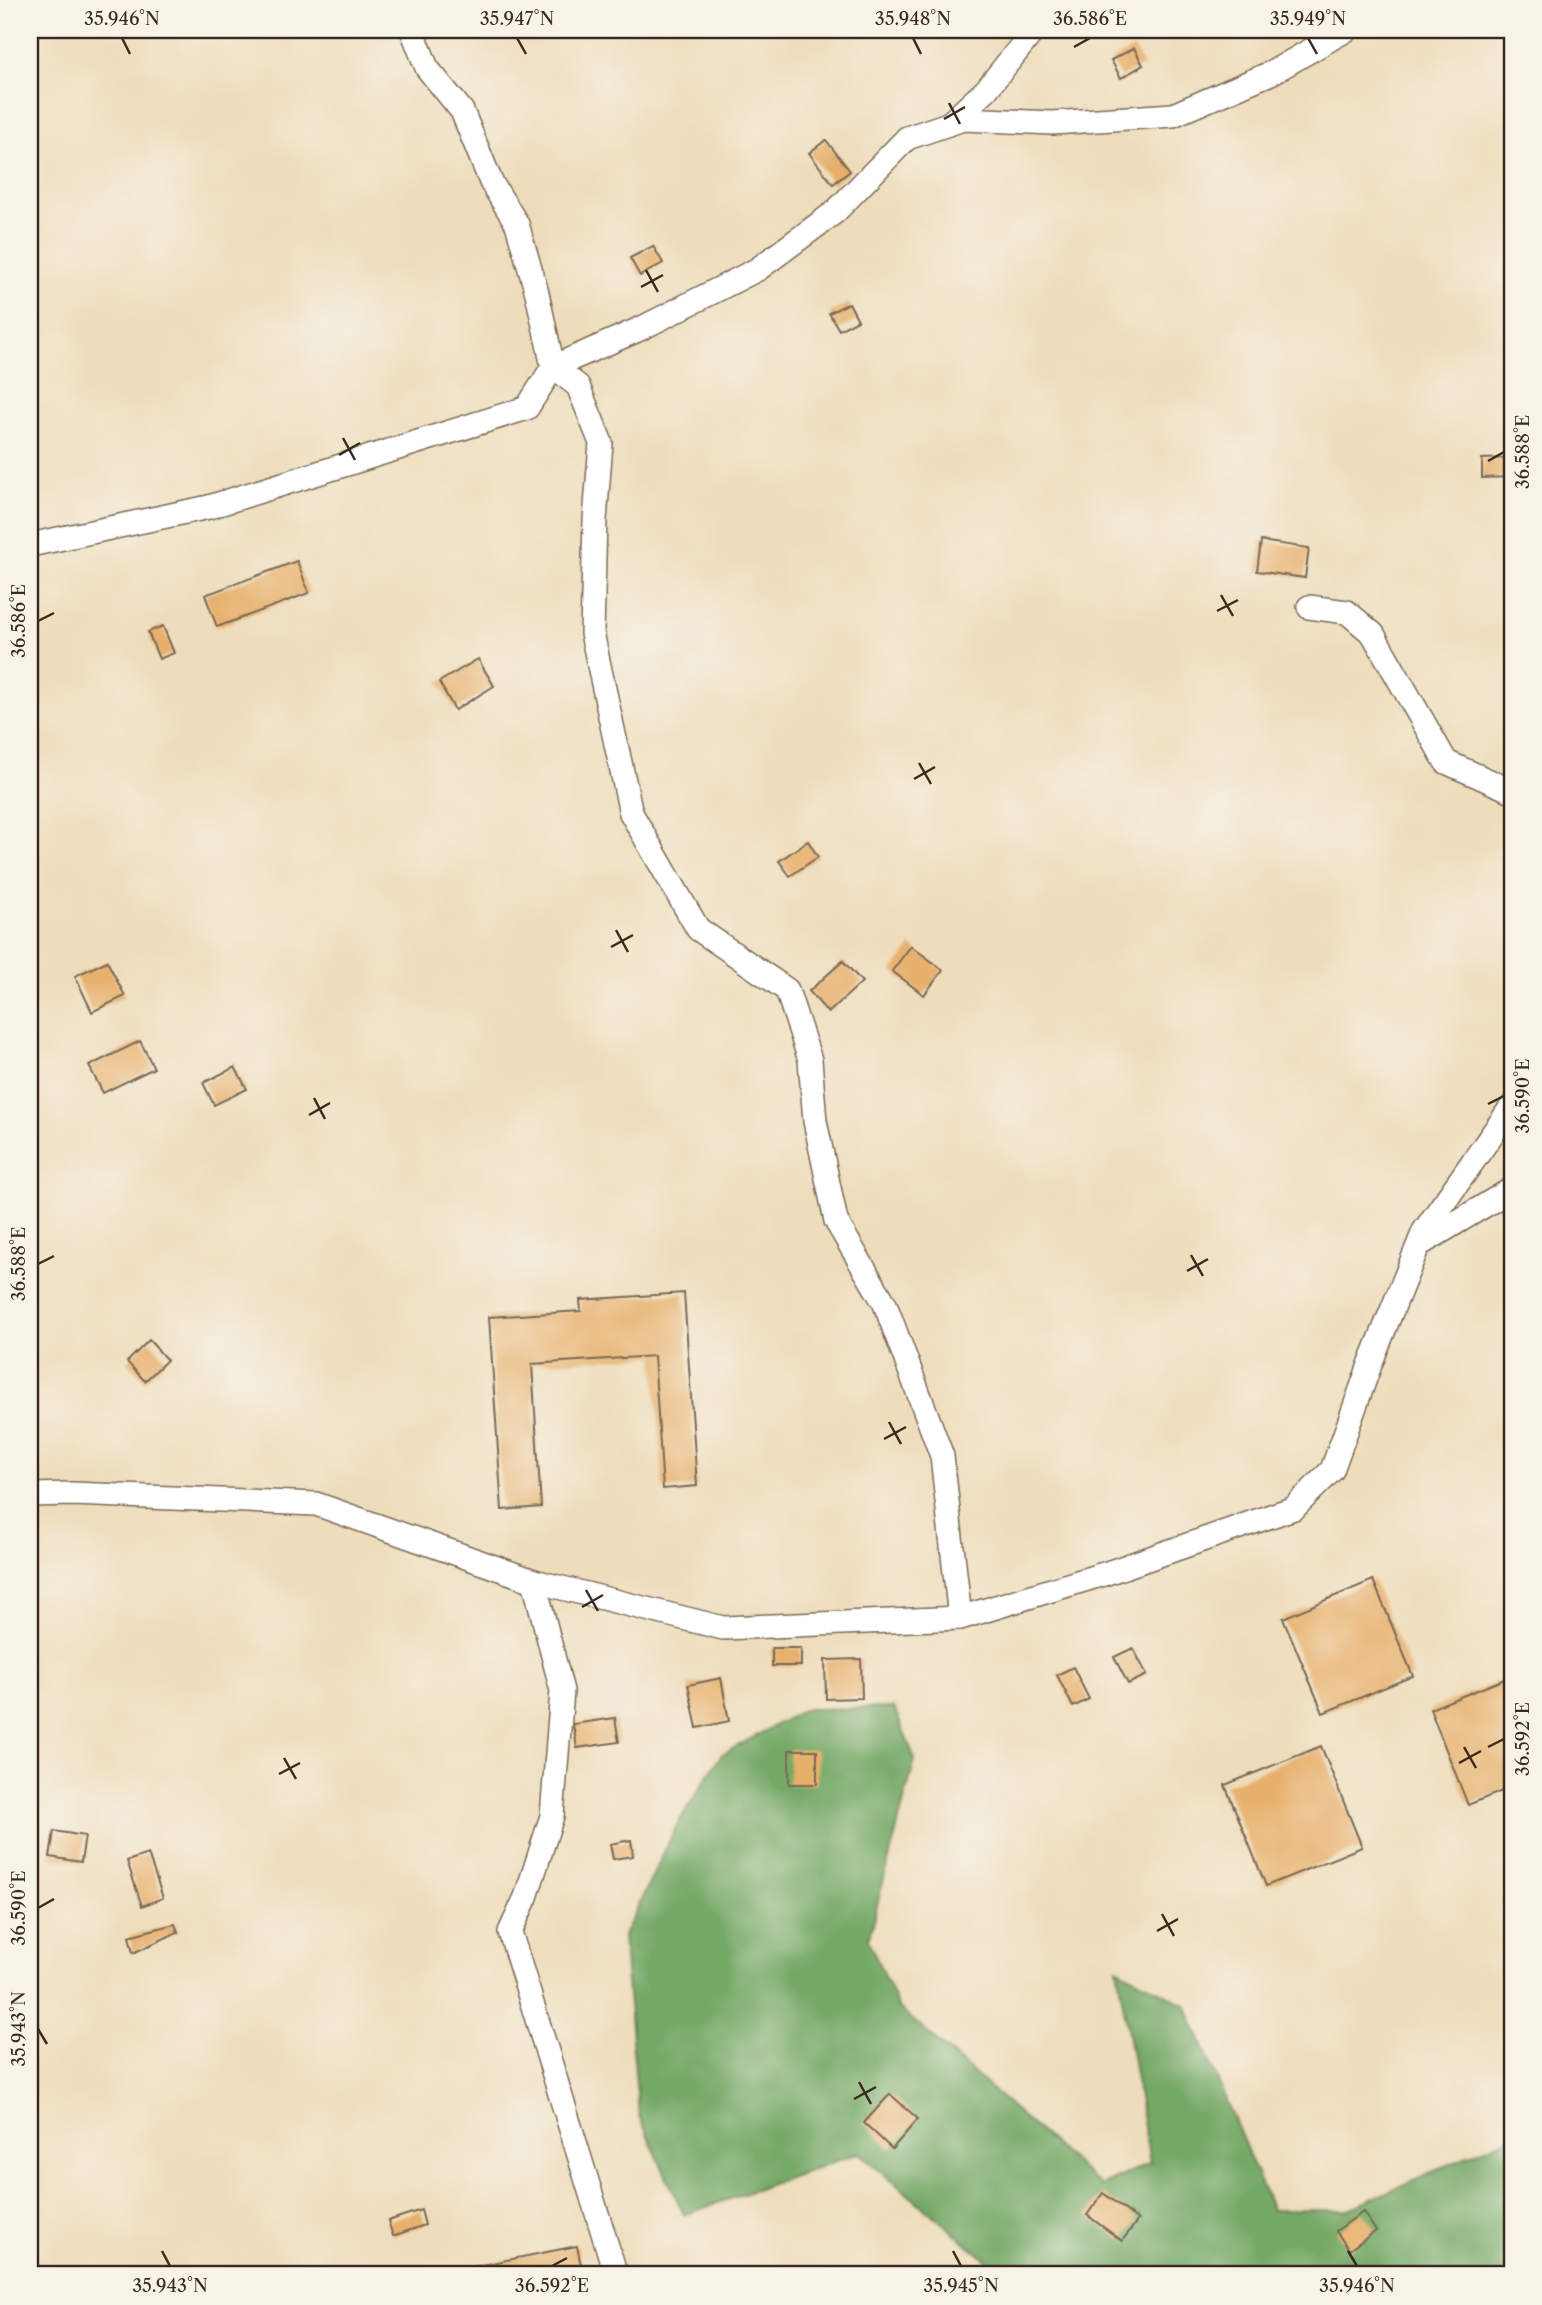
<svg xmlns="http://www.w3.org/2000/svg" width="1542" height="2305" font-family="'Libre Caslon Text',serif">
<style>
.forest{fill:#74a966;stroke:#586a42;stroke-width:2}
.building{fill:#e7b06c}
.lines{fill:none;stroke-linecap:round;stroke-linejoin:round}
.minor-casing{stroke:#7a6955;stroke-width:26}
.minor{stroke:#fff;stroke-width:23}
.ticks{fill:none;stroke:#3b2a1e;stroke-width:2.5}
.neatline{fill:none;stroke:#3b2a1e;stroke-width:2.5}
.ticks-label{font-size:18px;text-anchor:middle;fill:#3b2a1e}
</style>
<rect width="100%" height="100%" fill="#f7f3e8"/>
<filter id="ink" filterUnits="userSpaceOnUse"><feTurbulence type="fractalNoise" baseFrequency=".0143" numOctaves="2"/><feDisplacementMap in="SourceGraphic" scale="14" xChannelSelector="R" yChannelSelector="G"/><feConvolveMatrix kernelMatrix="1 2 1 2 8 2 1 2 1" color-interpolation-filters="sRGB"/></filter>
<filter id="wash" filterUnits="userSpaceOnUse"><feTurbulence type="fractalNoise" baseFrequency=".00686" numOctaves="4" result="noise"/><feDisplacementMap in="SourceGraphic" scale="28" xChannelSelector="R" yChannelSelector="G"/><feGaussianBlur stdDeviation="1.57" result="paint"/><feColorMatrix in="noise" values="0 0 0 0 0 0 0 0 0 0 0 0 0 0 0 0 0 1.4 0 .05"/><feComposite in="paint" operator="in"/></filter>
<g filter="url(#wash)">
<rect width="100%" height="100%" fill="#edb"/>
<!-- forest -->
<path class="forest" d="M894,1708L915,1759L868,1940L898,2007L1101,2186L1150,2163L1117,1968L1186,2005L1272,2210H1347L1512,2136V2275H1004L859,2153L684,2215L639,2116L623,1938L677,1825L721,1755L805,1709Z"/>
<g id="blocks">
<!-- building -->
<g class="building">
<path d="M1134,48L1143,65L1121,78L1111,60Z"/>
<path d="M826,140L850,171L833,184L809,153Z"/>
<path d="M653,246L663,263L640,276L630,258Z"/>
<path d="M849,303L858,320L839,330L829,313Z"/>
<path d="M1511,458L1512,477L1482,478V459Z"/>
<path d="M1261,541L1309,548L1305,578L1257,571Z"/>
<path d="M297,561L309,593L217,627L205,595Z"/>
<path d="M163,626L174,653L159,659L148,632Z"/>
<path d="M478,659L494,686L455,710L439,682Z"/>
<path d="M808,841L818,857L790,876L779,861Z"/>
<path d="M911,946L943,970L924,995L892,971Z"/>
<path d="M107,961L125,996L92,1012L75,976Z"/>
<path d="M843,961L862,982L828,1013L809,991Z"/>
<path d="M140,1041L154,1068L103,1093L89,1066Z"/>
<path d="M235,1067L247,1089L214,1105L203,1083Z"/>
<path d="M684,1293L697,1486L663,1489L654,1356L532,1364L541,1507L502,1510L489,1317L581,1311L580,1300Z"/>
<path d="M149,1340L167,1360L145,1381L127,1362Z"/>
<path d="M1373,1580L1413,1676L1323,1713L1283,1618Z"/>
<rect x="772" y="1648" width="29" height="18"/>
<path d="M1133,1648L1147,1675L1128,1684L1114,1657Z"/>
<path d="M861,1659L862,1698L826,1699L825,1660Z"/>
<path d="M1073,1667L1089,1699L1073,1707L1057,1675Z"/>
<path d="M1512,1676V1787L1468,1805L1430,1709Z"/>
<path d="M721,1678L729,1721L697,1728L688,1685Z"/>
<path d="M615,1718L619,1742L577,1748L573,1724Z"/>
<path d="M1321,1746L1362,1847L1266,1886L1225,1785Z"/>
<rect x="789" y="1750" width="28" height="34"/>
<path d="M54,1831L85,1836L81,1862L50,1857Z"/>
<path d="M631,1840L633,1856L613,1859L610,1844Z"/>
<path d="M148,1854L163,1898L142,1906L127,1861Z"/>
<path d="M175,1924L178,1932L133,1953L129,1936Z"/>
<path d="M890,2094L918,2119L892,2149L864,2123Z"/>
<path d="M1103,2193L1138,2220L1122,2241L1087,2215Z"/>
<path d="M421,2210L425,2225L393,2236L388,2221Z"/>
<path d="M1363,2212L1376,2231L1349,2250L1336,2231Z"/>
<path d="M577,2246L583,2275H472V2267Z"/>
</g>
</g>
</g>
<g filter="url(#ink)">
<use href="#blocks" fill-opacity="0" stroke="#7a6955" stroke-width="2"/>
<g class="lines">
<!-- minor casing -->
<g class="minor-casing">
<g id="minor">
<path d="M412,30L427,68L462,111L491,182L517,224L537,293L553,367L578,386L601,443L595,520L592,633L631,813L698,929L787,990L810,1060L815,1121L836,1221L885,1304L942,1456L960,1618"/>
<path d="M950,123L986,90L1034,30"/>
<path d="M30,545L209,507L527,408L553,367L642,328L758,269L835,212L907,138L963,119L1052,123L1173,115L1273,72L1346,30"/>
<path d="M1309,607L1347,612L1373,634L1446,762L1512,791"/>
<path d="M1419,1245L1512,1189"/>
<path d="M30,1495L73,1494L316,1504L534,1581L723,1628L960,1618L1107,1573L1294,1508L1332,1470L1371,1362L1424,1231L1512,1106"/>
<path d="M534,1581L562,1691L552,1816L526,1897L510,1932L616,2275"/>
</g>
</g>
<!-- minor -->
<use href="#minor" class="minor"/>
</g>
</g>
<!-- ticks -->
<path class="ticks" d="M122,38L130,54M517,38L526,54M913,38L921,54M1308,38L1317,54M1074,47L1090,38M949,103L960,124M944,119L965,107M646,270L658,292M641,287L663,275M343,438L355,460M339,455L360,443M1488,461L1504,452M1221,595L1233,616M1217,611L1238,600M38,621L54,613M919,763L931,784M914,779L935,767M616,930L628,952M611,947L633,935M314,1098L325,1119M1488,1104L1504,1096M309,1115L330,1103M1191,1255L1203,1276M38,1264L54,1256M1187,1271L1208,1259M889,1422L901,1444M884,1439L906,1427M586,1590L598,1611M582,1607L603,1595M1464,1747L1476,1768M1488,1747L1504,1739M284,1758L296,1779M1459,1763L1481,1751M279,1774L300,1763M38,1908L54,1899M1162,1914L1174,1936M1157,1931L1178,1919M38,2029L47,2044M859,2082L871,2104M854,2099L876,2087M162,2251L170,2266M953,2251L961,2266M1348,2251L1357,2266M552,2266L567,2258"/>
<!-- margin -->
<rect width="1542" height="2305" fill="none" stroke="#f7f3e8" stroke-width="77"/>
<rect x="38" y="38" width="1466" height="2228" class="neatline"/>
<g class="ticks-label">
<text x="122" y="25">35.946°N</text>
<text x="517" y="25">35.947°N</text>
<text x="913" y="25">35.948°N</text>
<text x="1090" y="25">36.586°E</text>
<text x="1308" y="25">35.949°N</text>
<text transform="translate(1523 452) rotate(-90)" y="6">36.588°E</text>
<text transform="translate(19 621) rotate(-90)" y="6">36.586°E</text>
<text transform="translate(1523 1096) rotate(-90)" y="6">36.590°E</text>
<text transform="translate(19 1264) rotate(-90)" y="6">36.588°E</text>
<text transform="translate(1523 1739) rotate(-90)" y="6">36.592°E</text>
<text transform="translate(19 1908) rotate(-90)" y="6">36.590°E</text>
<text transform="translate(19 2029) rotate(-90)" y="6">35.943°N</text>
<text x="170" y="2292">35.943°N</text>
<text x="552" y="2292">36.592°E</text>
<text x="961" y="2292">35.945°N</text>
<text x="1357" y="2292">35.946°N</text>
</g>
</svg>
